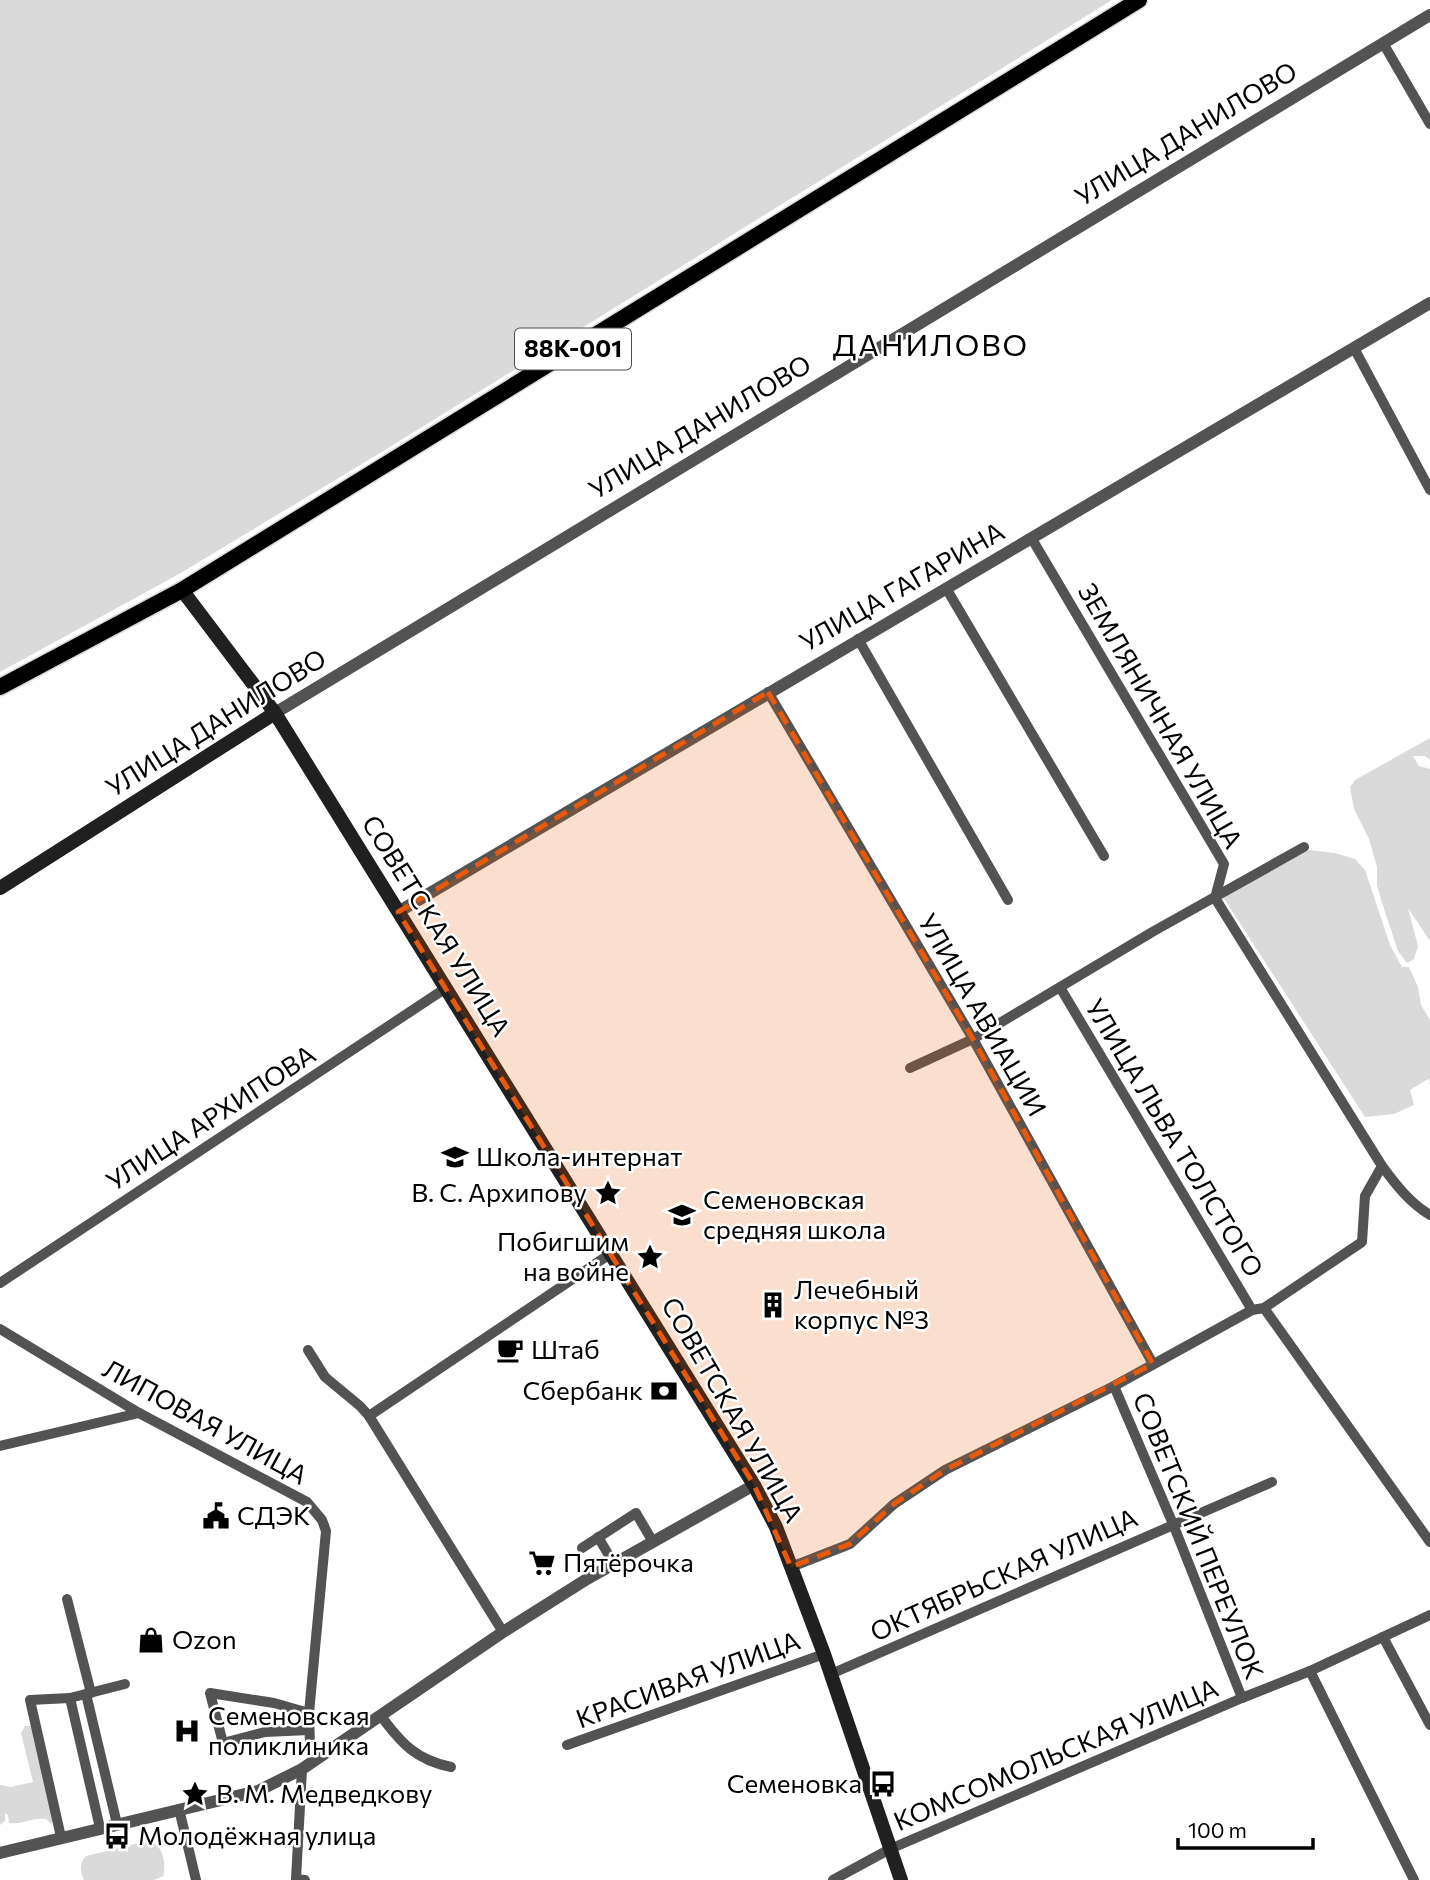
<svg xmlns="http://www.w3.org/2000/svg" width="1430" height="1880" font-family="Commissioner,sans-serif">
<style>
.green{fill:#dadada}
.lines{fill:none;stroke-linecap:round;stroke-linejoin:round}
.primary-casing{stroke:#dbdbdb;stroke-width:19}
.minor{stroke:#535353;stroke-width:10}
.tertiary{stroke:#535353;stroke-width:12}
.secondary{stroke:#202020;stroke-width:14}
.primary{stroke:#000;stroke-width:16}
.marked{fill:#e8590c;fill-opacity:0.2;stroke:#e8590c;stroke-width:5;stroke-dasharray:14 9;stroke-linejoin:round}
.labels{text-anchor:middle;stroke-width:5;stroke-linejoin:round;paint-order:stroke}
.shield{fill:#fff;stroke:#4c4c4c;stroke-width:2}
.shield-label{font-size:24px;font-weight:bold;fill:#000}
.street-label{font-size:26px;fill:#000;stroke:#fff}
.poi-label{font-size:26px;fill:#000;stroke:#fff;text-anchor:start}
.quarter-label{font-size:30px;letter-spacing:2px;fill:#000;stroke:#fff}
</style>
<rect width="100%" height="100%" fill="#fff"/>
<!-- green -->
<g class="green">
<path d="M0,0H1112L380,453L179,574L0,672Z"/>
<path d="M1430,738V760L1425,756H1413L1419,766L1430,769V941L1408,908L1418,946L1414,959L1407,963L1398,951L1382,903L1377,885V867L1369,839L1354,809L1350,787L1355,780Z"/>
<path d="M1309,850L1335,853L1355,859L1365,870L1390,945L1402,967H1409L1418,987L1421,1005L1430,1020V1081L1428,1079L1410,1090L1414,1105L1394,1114L1365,1117L1223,897Z"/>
<path d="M25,1726H32L53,1821L51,1824L46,1819C31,1817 23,1825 9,1823L8,1815L5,1813V1821L0,1825V1785L11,1787L33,1782L21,1733Z"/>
<path d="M148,1841C162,1842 167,1864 163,1876L154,1880H84C80,1870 79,1864 86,1856Z"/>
</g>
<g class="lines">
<!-- primary casing -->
<g class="primary-casing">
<path id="primary" d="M0,687L182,590L1139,0"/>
</g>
<!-- minor -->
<g class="minor">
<path d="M1383,43L1430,124"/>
<path d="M1354,348L1430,490"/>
<path d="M1032,539L1224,864L1215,898L1382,1166C1396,1185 1410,1203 1430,1215"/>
<path d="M946,588L1104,856"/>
<path d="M858,639L1008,900"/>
<path d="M768,692L973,1039L1153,1364"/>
<path d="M1061,989L1252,1310"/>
<path d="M910,1068L973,1039L1154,931L1304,847"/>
<path d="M0,1283L446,988"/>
<path d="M1264,1308L1430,1542"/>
<path d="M0,1329L139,1413L307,1502L322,1520L326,1531L309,1713L310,1745L315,1760"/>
<path d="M308,1350L325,1377L360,1406L369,1416L503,1632"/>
<path d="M1114,1386L1173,1524L1242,1698"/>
<path d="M369,1416L610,1254"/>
<path d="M0,1446L139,1413"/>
<path d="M598,1537L614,1564"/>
<path d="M582,1548L636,1513L653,1542"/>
<path d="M791,1567L850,1544L894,1504L945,1470L1114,1386L1252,1310L1264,1308L1362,1242L1365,1196L1382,1166"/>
<path d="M67,1599L91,1693"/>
<path d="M1383,1637L1430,1725"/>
<path d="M1310,1671L1414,1880"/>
<path d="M831,1674L1272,1482"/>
<path d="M86,1694L117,1824"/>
<path d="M70,1698L125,1684"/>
<path d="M309,1713L274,1703L210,1693L223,1743L265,1732L309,1730"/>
<path d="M381,1716C401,1743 416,1760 451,1767"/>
<path d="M567,1745L824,1654"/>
<path d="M302,1769L296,1879L305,1880"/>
<path d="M179,1809L196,1880"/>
<path d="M61,1837L30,1700L70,1698L100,1828"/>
<path d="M833,1880L890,1849L1242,1698L1310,1671L1430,1615"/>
</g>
<!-- tertiary -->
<g class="tertiary">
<path d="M275,713L1430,15"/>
<path d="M398,912L1430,303"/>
<path d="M0,1853L258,1791L302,1769L503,1632L587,1579L754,1485"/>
</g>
<!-- secondary -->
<g class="secondary">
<path d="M182,590L275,713L754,1485L776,1527L824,1654L901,1880"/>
<path d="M0,888L275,713"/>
</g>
<!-- primary -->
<use href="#primary" class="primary"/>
</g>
<!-- marked area -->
<path class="marked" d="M768,692L973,1039L1153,1364L945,1470L894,1504L850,1544L791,1567L754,1485L398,912Z"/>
<!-- icons -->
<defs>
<g id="school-bare" transform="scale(2.1)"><path d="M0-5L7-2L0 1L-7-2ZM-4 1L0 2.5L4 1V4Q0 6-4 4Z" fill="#000" stroke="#fff" stroke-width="2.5" paint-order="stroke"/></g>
<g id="sight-bare" transform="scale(2.1)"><path d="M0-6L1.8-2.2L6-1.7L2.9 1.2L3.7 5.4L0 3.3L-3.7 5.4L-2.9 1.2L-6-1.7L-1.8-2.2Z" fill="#000" stroke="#fff" stroke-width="2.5" paint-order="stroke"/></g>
<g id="building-bare" transform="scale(2.1)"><path d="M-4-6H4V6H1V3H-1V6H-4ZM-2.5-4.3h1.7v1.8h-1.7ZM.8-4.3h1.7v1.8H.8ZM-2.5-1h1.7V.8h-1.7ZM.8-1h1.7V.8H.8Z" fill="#000" stroke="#fff" stroke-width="2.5" paint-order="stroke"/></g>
<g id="cafe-bare" transform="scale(2.1)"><path d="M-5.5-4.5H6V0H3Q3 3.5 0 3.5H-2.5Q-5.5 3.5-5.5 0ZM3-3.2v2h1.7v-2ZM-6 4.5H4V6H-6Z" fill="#000" stroke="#fff" stroke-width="2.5" paint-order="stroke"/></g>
<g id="bank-bare" transform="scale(2.1)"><path d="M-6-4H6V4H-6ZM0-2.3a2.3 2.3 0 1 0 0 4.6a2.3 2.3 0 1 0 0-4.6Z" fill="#000" stroke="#fff" stroke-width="2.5" paint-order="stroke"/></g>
<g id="civic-bare" transform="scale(2.1)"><path d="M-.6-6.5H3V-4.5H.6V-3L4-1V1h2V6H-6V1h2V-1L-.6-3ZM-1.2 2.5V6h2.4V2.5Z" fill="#000" stroke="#fff" stroke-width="2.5" paint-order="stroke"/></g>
<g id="supermarket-bare" transform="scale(2.1)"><path d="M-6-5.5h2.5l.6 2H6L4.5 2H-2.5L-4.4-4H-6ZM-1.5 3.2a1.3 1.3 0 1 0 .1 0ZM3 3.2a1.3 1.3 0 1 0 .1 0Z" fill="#000" stroke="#fff" stroke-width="2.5" paint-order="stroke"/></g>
<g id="shop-bare" transform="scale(2.1)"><path d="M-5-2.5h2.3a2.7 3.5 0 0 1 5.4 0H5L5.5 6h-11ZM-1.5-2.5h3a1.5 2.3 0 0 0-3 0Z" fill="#000" stroke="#fff" stroke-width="2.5" paint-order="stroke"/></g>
<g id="hospital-bare" transform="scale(2.1)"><path d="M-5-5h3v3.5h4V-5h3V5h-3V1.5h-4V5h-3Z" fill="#000" stroke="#fff" stroke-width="2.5" paint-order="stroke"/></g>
<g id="bus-bare" transform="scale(2.1)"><path d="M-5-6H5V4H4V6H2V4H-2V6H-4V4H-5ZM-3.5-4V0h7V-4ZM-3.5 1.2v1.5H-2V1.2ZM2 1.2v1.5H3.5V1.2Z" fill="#000" stroke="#fff" stroke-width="2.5" paint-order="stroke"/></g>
</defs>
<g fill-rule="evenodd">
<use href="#school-bare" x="455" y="1157"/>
<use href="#sight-bare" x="608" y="1193"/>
<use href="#school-bare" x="682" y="1215"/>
<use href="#sight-bare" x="650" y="1257"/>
<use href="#building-bare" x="773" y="1305"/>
<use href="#cafe-bare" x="510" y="1350"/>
<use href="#bank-bare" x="664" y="1391"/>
<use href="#civic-bare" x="216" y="1516"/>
<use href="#supermarket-bare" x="542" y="1563"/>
<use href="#shop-bare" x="151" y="1640"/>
<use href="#hospital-bare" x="187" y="1731"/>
<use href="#bus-bare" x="883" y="1784"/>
<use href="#sight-bare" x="195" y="1794"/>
<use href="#bus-bare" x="117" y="1836"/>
</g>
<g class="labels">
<!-- shield labels -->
<rect class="shield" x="515" y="328.5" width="116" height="41" rx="5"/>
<g class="shield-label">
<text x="573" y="357">88К-001</text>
</g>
<!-- street labels -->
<g class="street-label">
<text transform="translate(1186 134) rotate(-31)" y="9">УЛИЦА ДАНИЛОВО</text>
<text transform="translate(700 427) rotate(-31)" y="9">УЛИЦА ДАНИЛОВО</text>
<text transform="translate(902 587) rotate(-30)" y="9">УЛИЦА ГАГАРИНА</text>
<text transform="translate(1160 716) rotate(60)" y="9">ЗЕМЛЯНИЧНАЯ УЛИЦА</text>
<text transform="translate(216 723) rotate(-32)" y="9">УЛИЦА ДАНИЛОВО</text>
<text transform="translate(436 926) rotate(58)" y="9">СОВЕТСКАЯ УЛИЦА</text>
<text transform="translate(982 1015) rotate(60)" y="9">УЛИЦА АВИАЦИИ</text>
<text transform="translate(211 1118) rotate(-33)" y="9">УЛИЦА АРХИПОВА</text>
<text transform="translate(1174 1138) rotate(59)" y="9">УЛИЦА ЛЬВА ТОЛСТОГО</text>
<text transform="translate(732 1410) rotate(60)" y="9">СОВЕТСКАЯ УЛИЦА</text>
<text transform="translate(205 1422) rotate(29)" y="9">ЛИПОВАЯ УЛИЦА</text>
<text transform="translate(1198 1536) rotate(68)" y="9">СОВЕТСКИЙ ПЕРЕУЛОК</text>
<text transform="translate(1004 1575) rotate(-24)" y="9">ОКТЯБРЬСКАЯ УЛИЦА</text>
<text transform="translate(688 1680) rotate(-20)" y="9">КРАСИВАЯ УЛИЦА</text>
<text transform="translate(1056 1755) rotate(-23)" y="9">КОМСОМОЛЬСКАЯ УЛИЦА</text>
</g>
<!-- poi labels -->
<g class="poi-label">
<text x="476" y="1166">Школа-интернат</text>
<text x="587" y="1202" text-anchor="end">В. С. Архипову</text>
<text x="703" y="1209">Семеновская<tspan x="703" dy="30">средняя школа</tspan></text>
<text x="629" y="1251" text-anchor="end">Побигшим<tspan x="629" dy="30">на войне</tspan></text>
<text x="794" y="1299">Лечебный<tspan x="794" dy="30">корпус №3</tspan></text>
<text x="531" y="1359">Штаб</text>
<text x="643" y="1400" text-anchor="end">Сбербанк</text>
<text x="237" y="1525">СДЭК</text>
<text x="563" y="1572">Пятёрочка</text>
<text x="172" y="1649">Ozon</text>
<text x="208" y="1725">Семеновская<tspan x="208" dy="30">поликлиника</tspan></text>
<text x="862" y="1793" text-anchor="end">Семеновка</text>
<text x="216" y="1803">В. М. Медведкову</text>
<text x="138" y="1845">Молодёжная улица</text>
</g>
<!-- quarter labels -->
<g class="quarter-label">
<text x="931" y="356">ДАНИЛОВО</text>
</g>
</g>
<!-- scale -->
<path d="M1178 1838v10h135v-10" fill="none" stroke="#000000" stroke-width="3.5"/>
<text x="1188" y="1838" font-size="21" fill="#000000" stroke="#ffffff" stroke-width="5" paint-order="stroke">100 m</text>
</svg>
